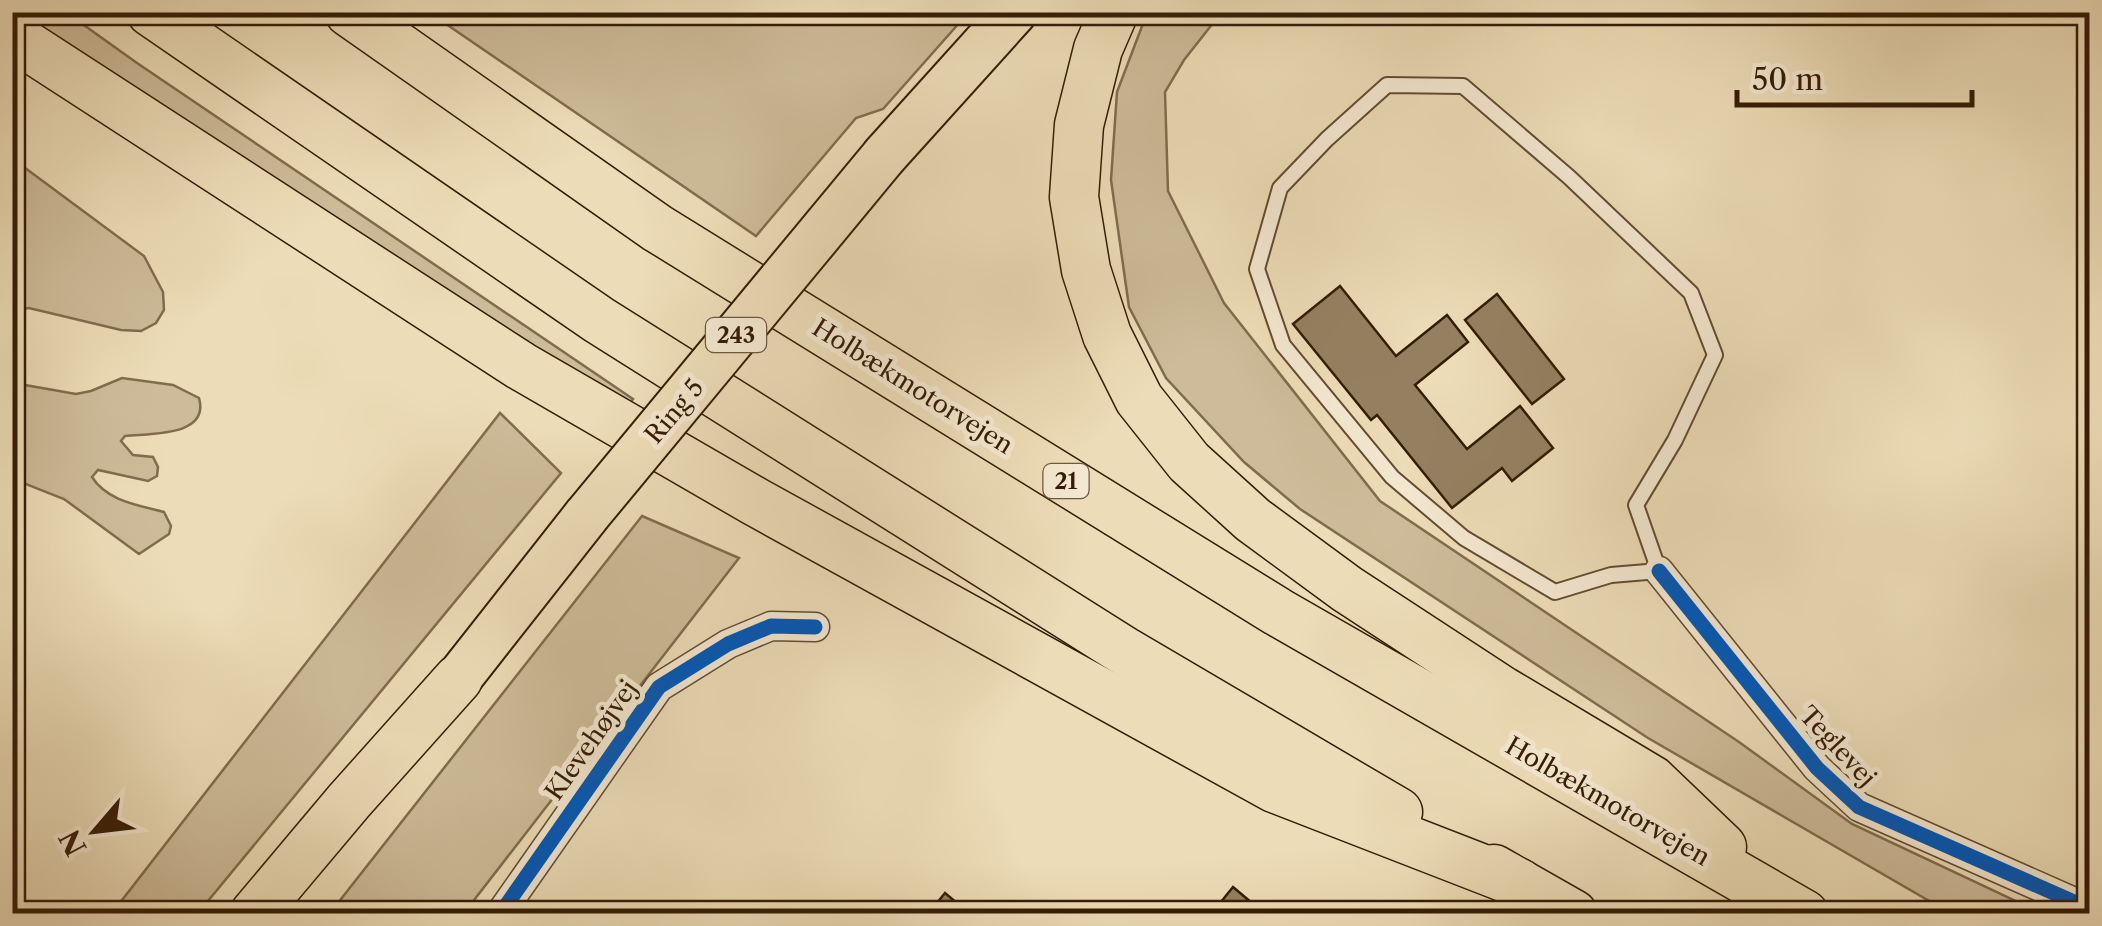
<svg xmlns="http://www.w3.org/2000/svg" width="2102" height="926" font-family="'Libre Caslon Text',serif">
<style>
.green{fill:#cdbb99;stroke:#806c4e;stroke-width:2.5}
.building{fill:#948061;stroke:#341c04;stroke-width:2.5}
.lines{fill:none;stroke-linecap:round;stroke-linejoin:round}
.service-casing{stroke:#624c31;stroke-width:18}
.minor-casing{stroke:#624c31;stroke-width:31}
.trunk-casing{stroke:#341c04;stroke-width:49}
.motorway-casing{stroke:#341c04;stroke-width:51}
.service{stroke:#f3e8d0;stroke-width:14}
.minor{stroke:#f3e8d0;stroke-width:28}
.trunk{stroke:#ecdcb7;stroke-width:45}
.motorway{stroke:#ecdcb7;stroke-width:48}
.trunk-bridge-casing{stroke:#341c04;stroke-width:49;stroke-linecap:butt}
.trunk-bridge{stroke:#ecdcb7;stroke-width:45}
.cycleway-casing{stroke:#f3e8d0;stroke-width:21}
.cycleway{stroke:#0057b8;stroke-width:15}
.labels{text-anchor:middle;stroke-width:10;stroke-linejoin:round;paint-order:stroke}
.shield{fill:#f3e8d0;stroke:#6d5941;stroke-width:2.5}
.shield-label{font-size:22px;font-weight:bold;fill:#341c04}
.street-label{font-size:25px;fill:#341c04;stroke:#f3e8d0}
</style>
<rect width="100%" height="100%" fill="#ecdcb7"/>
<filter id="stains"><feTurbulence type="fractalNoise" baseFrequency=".002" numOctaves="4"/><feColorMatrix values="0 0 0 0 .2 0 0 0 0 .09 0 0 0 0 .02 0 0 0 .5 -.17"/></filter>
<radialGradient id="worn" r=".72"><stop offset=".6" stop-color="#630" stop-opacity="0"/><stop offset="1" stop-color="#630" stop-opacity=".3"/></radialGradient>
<!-- green -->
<g class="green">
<path d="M14,13H67L137,63L633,399L625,409Z"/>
<path d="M430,13H968L883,109L856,118L756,236Z"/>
<path d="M1147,13H1221L1184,60L1165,92L1168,191L1224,303L1380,501L1739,742L1852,824L2041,913H1950L1648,738L1300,509L1244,462L1166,378L1129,307L1111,180L1117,92Z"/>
<path d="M13,159L144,256L163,292L164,310L156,323L141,331L121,330L29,308L13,310Z"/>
<path d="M13,376L25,385L76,394L91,391L122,378L173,385L199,398C210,437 150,433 125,436L121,441L133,455L153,457L158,467L157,476L148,481L98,470L92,477C107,501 138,505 164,512L171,526L169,534L139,554L64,499L13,479Z"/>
<path d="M500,413L561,473L198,913H112Z"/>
<path d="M642,516L739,558L464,913H330Z"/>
</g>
<!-- building -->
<g class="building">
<path d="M1340,286L1396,356L1447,315L1468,342L1415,385L1467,449L1520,406L1553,448L1512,481L1502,468L1452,508L1377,415L1371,420L1293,324Z"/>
<path d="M1497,294L1564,379L1532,404L1465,320Z"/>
<path d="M1233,887L1265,914L1212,913Z"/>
<path d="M945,893L970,914H928Z"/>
</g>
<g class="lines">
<!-- service casing -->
<g class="service-casing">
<path id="service" d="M1387,85L1463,86L1569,177L1691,293L1715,355L1675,440L1636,505L1659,571L1611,575L1555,592L1464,538L1392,477L1283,345L1257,269L1280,188L1327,139Z"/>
</g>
<!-- minor casing -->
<g class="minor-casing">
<g id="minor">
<path d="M1659,571L1817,768L1859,807L2090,909"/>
<path d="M500,914L659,687L728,644L771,626L815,627"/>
</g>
</g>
<!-- trunk casing -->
<g class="trunk-casing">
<g id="trunk">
<path d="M885,155L1014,12"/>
<path d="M458,679L587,515"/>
</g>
</g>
<!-- motorway casing -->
<g class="motorway-casing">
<g id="motorway">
<path d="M151,12L599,320L1126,652L1398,812"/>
<path d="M349,12L657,228L1278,612L1804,914"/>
<path d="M1114,12L1098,49L1079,125L1074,197L1086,270L1107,335L1139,399L1189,462L1253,520L1347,589L1503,691L1652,780L1722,847"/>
<path d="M12,36L521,366L756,502L1274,788L1519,883"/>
<path d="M1494,869L1573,914"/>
<path d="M254,914L349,801L458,679"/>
</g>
</g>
<!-- service -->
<use href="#service" class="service"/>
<!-- minor -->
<use href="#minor" class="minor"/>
<!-- trunk -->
<use href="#trunk" class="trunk"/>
<!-- motorway -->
<use href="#motorway" class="motorway"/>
<!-- trunk-bridge casing -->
<g class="trunk-bridge-casing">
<path id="trunk-bridge" d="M587,515L885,155"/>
</g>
<!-- trunk-bridge -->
<use href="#trunk-bridge" class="trunk-bridge"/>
<!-- cycleway casing -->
<g class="cycleway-casing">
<g id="cycleway">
<path d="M1659,571L1817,768L1859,807L2090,909"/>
<path d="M500,914L659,687L728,644L771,626L815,627"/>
</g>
</g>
<!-- cycleway -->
<use href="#cycleway" class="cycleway"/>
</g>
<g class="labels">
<!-- shield labels -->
<g class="shield">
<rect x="706" y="318" width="60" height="34" rx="8"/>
<rect x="1043.5" y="464" width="45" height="34" rx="8"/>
</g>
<g class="shield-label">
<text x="736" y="343">243</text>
<text x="1066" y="489">21</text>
</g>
<!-- street labels -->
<g class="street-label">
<text transform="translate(913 386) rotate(32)" y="9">Holbækmotorvejen</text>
<text transform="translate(674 411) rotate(-50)" y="9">Ring 5</text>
<text transform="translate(591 740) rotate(-55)" y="9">Klevehøjvej</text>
<text transform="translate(1838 746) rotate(47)" y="9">Teglevej</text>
<text transform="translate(1608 801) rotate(30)" y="9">Holbækmotorvejen</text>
</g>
</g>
<!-- margin -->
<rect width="2102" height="926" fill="none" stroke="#ecdcb7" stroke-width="50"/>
<rect x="15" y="15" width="2072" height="896" fill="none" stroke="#341c04" stroke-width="5"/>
<rect x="25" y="25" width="2052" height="876" fill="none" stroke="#341c04" stroke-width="2.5"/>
<!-- north arrow -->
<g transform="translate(95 831) rotate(242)" stroke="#f3e8d0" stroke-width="8" paint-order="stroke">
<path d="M0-8L18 38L0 25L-18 38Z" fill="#341c04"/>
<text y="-15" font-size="28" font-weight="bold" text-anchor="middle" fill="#341c04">N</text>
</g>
<!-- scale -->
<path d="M1737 90v15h235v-15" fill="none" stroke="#341c04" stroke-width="5"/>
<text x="1752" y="90" font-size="30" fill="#341c04" stroke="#f3e8d0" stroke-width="8" paint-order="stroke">50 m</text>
<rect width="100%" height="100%" filter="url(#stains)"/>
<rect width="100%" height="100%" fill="url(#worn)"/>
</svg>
